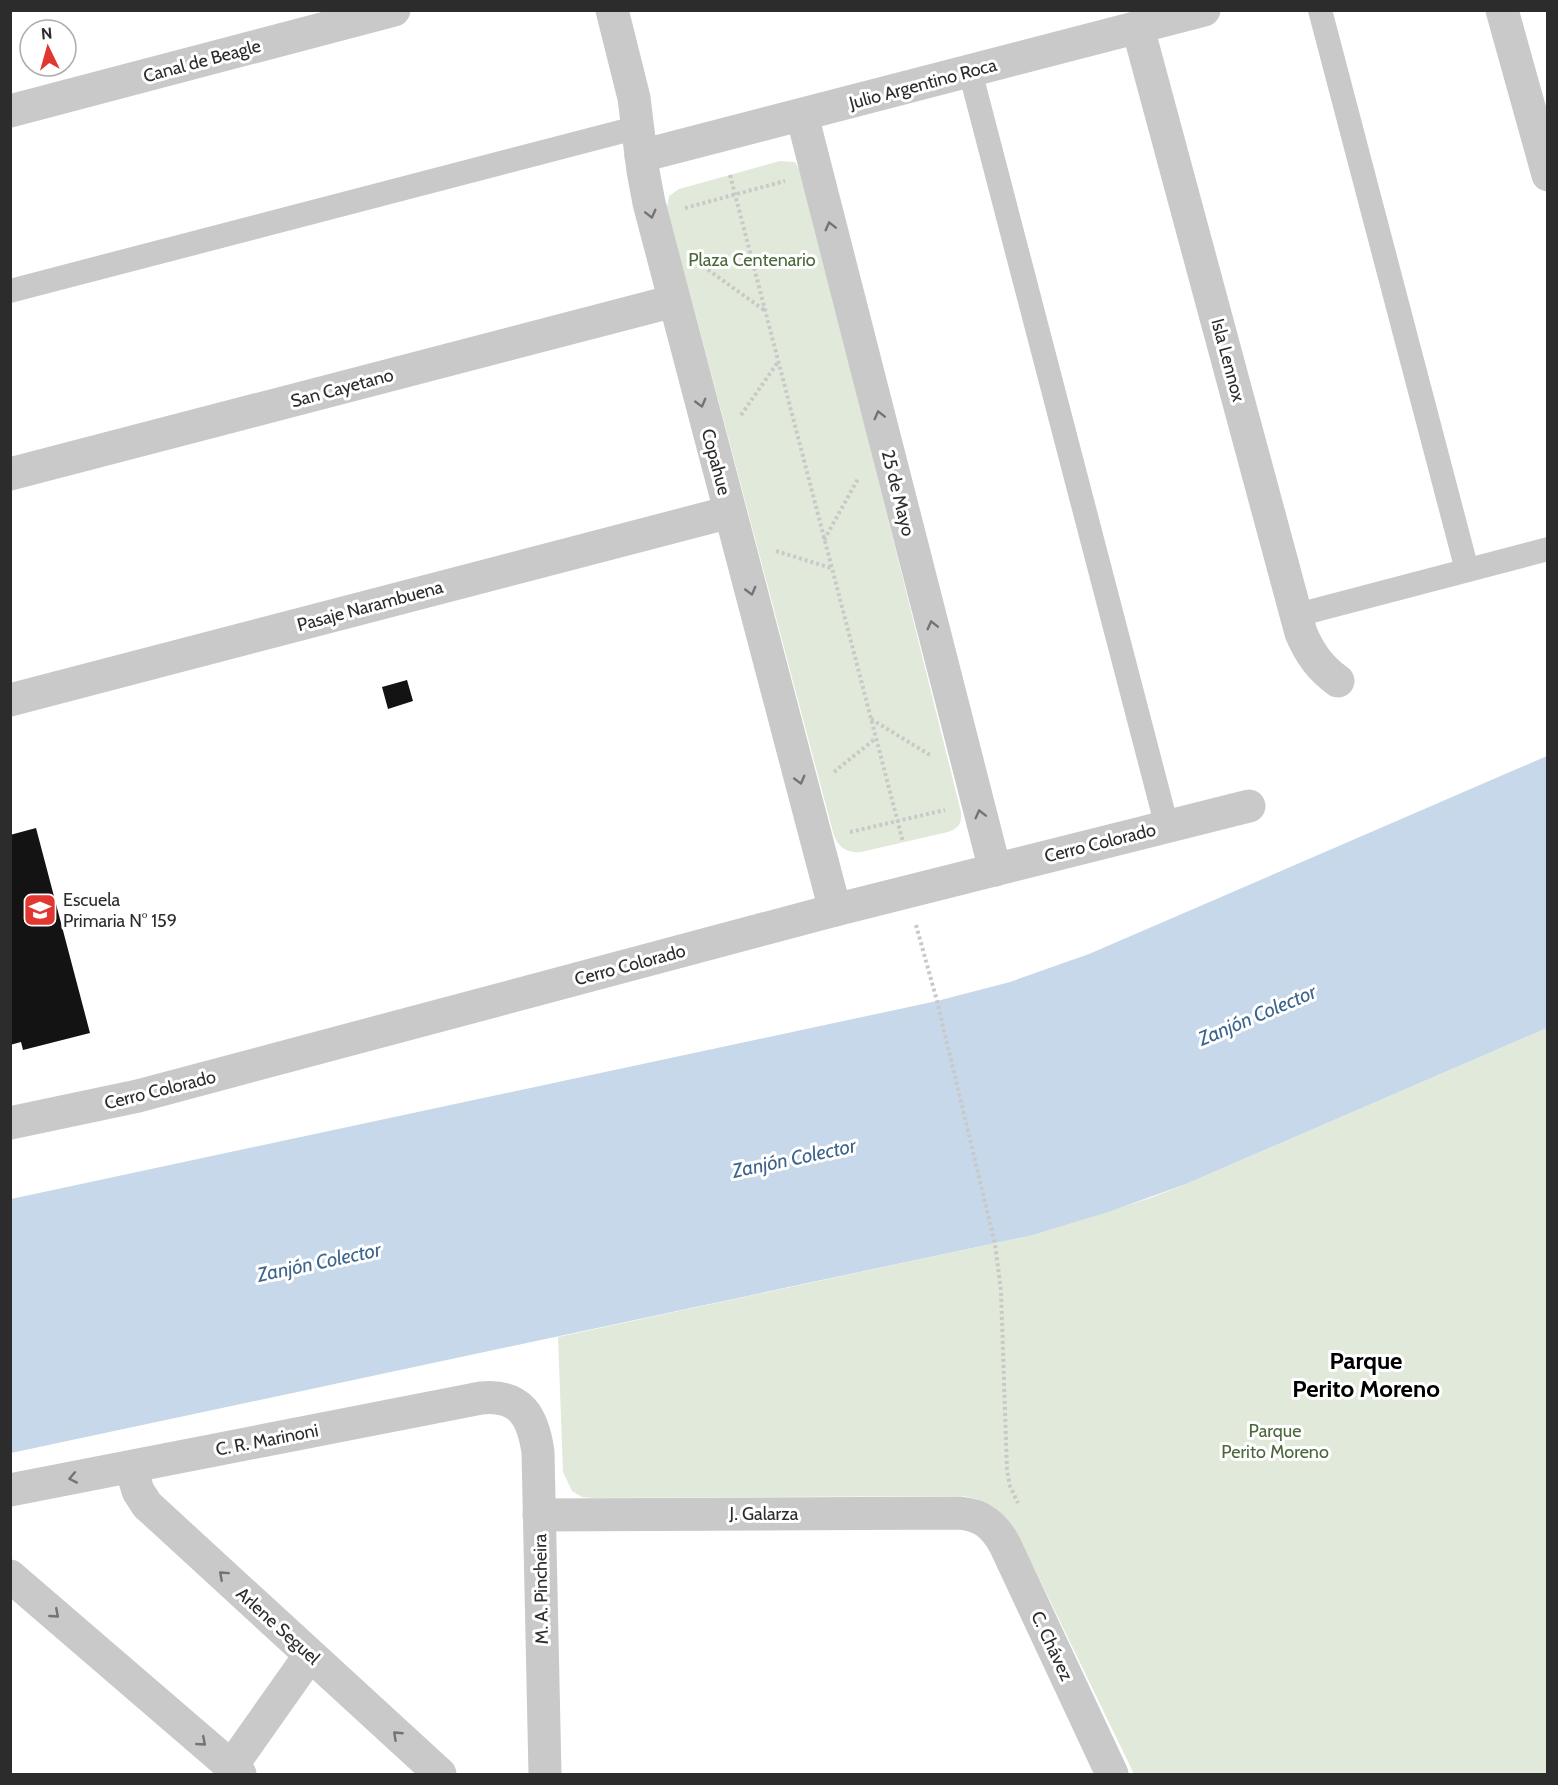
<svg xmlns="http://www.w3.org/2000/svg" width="1558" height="1785" font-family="Cabin,sans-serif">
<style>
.green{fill:#e1eada}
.water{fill:#c6d8ea}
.building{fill:#131313}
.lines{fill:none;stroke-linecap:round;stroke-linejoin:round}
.path{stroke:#c9c9c9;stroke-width:4;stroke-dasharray:3 3;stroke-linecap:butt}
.pedestrian{stroke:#c9c9c9;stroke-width:24}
.minor{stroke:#c9c9c9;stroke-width:33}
.oneway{stroke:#737373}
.labels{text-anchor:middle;stroke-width:6;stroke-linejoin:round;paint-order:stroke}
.street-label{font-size:18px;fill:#2c2c2c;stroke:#fff}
.park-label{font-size:18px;fill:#4b673b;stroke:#fff}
.poi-label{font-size:18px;fill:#2c2c2c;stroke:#fff;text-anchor:start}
.water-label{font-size:20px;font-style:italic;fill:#3c658d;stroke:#fff}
.district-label{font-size:24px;font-weight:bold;fill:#000;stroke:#fff}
</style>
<rect width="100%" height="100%" fill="#fff"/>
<!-- green -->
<g class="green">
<path d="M780,161L795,162L803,177L961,812C962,823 959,828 948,832L861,852C849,853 839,849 834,836L667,207L669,196L679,189Z"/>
<path d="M1547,1028V1774H1134L1021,1541C1002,1516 994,1501 962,1496L594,1498L582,1497L572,1491L563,1472L558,1337L1033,1235L1150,1198L1186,1184Z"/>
</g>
<!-- water -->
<path class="water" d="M1547,756V1028L1186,1184L1111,1211L1033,1235L11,1453V1199L937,1001L1010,982L1089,954Z"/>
<!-- building -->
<g class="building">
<path d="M407,680L413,701L388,709L382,687Z"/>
<path d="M36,828L90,1033L23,1050L21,1042L10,1045V835Z"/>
</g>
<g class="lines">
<!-- path -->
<g class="path">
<path d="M730,175L903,842"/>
<path d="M685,208L785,181"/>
<path d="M703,266L764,310"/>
<path d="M741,415L778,362"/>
<path d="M824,540L859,477"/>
<path d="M776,551L831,568"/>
<path d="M871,719L930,755"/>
<path d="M834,772L876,738"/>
<path d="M850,832L945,810"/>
<path d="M916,925L937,1001L995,1244L1001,1291L1007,1470L1010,1486L1018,1503"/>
</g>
<!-- pedestrian -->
<g class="pedestrian">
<path d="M1320,10L1467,570"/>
<path d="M970,71L1167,827"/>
<path d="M10,291L639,127"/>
<path d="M1297,615L1548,549"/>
</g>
<!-- minor -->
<g class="minor">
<path d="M612,10L634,98L643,171L649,203L835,910"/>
<path d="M1502,10L1548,175"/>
<path d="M1138,28L1301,633C1310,654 1320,668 1338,681"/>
<path d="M10,111L394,10"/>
<path d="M802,115L995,870"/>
<path d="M641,156L1204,10"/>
<path d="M10,474L674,301"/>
<path d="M10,700L730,512"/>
<path d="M10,1123L138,1096L835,910L1249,806"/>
<path d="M131,1467L138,1491L147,1505L440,1774"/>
<path d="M10,1490L481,1398C521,1394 533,1417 538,1452L545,1774"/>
<path d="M539,1515L959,1513C982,1515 994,1525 1005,1545L1112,1774"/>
<path d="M10,1576L240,1774"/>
<path d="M231,1767L310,1655"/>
</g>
</g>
<!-- one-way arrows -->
<defs><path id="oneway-chevron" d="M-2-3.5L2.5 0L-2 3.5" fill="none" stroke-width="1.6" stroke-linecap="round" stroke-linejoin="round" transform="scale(1.5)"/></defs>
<g class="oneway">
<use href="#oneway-chevron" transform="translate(651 214) rotate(76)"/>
<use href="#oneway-chevron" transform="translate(830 226) rotate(-104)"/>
<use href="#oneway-chevron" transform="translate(701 403) rotate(75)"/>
<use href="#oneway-chevron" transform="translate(879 415) rotate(-104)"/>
<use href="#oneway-chevron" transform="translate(751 591) rotate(75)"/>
<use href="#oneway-chevron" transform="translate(932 625) rotate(-104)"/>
<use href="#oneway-chevron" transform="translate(800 780) rotate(75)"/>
<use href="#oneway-chevron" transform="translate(980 814) rotate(-104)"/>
<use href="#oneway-chevron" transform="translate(73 1478) rotate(169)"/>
<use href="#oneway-chevron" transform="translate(223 1575) rotate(-138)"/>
<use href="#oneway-chevron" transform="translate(55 1614) rotate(41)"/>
<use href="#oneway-chevron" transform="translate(397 1735) rotate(-137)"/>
<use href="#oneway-chevron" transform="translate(202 1742) rotate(41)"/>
</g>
<!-- icons -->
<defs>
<g id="school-square" transform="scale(1.725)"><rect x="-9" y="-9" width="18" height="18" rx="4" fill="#e23630" stroke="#fff"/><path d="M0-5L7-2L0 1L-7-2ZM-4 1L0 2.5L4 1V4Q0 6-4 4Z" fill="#fff"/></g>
</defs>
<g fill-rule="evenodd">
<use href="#school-square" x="40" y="910"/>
</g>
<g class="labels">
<!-- street labels -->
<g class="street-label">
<text transform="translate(202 61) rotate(-15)" y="6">Canal de Beagle</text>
<text transform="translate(923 84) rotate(-15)" y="6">Julio Argentino Roca</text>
<text transform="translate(1228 360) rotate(75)" y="6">Isla Lennox</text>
<text transform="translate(342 388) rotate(-15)" y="6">San Cayetano</text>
<text transform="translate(716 462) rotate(75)" y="6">Copahue</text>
<text transform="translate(898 493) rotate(76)" y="6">25 de Mayo</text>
<text transform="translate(370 606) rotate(-15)" y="6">Pasaje Narambuena</text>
<text transform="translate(1100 843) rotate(-14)" y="6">Cerro Colorado</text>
<text transform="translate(630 965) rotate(-15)" y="6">Cerro Colorado</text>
<text transform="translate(160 1090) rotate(-14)" y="6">Cerro Colorado</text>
<text transform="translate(267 1440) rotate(-11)" y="6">C. R. Marinoni</text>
<text x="764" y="1520">J. Galarza</text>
<text transform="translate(541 1589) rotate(-91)" y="6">M. A. Pincheira</text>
<text transform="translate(278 1626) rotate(42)" y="6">Arlene Seguel</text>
<text transform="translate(1052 1646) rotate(65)" y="6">C. Chávez</text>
</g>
<!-- park labels -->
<g class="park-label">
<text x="752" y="266">Plaza Centenario</text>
<text x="1275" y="1437">Parque<tspan x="1275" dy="21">Perito Moreno</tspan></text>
</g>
<!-- poi labels -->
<g class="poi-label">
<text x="63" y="906">Escuela<tspan x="63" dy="21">Primaria N° 159</tspan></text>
</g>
<!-- water labels -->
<g class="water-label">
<text transform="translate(1257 1015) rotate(-23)" y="7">Zanjón Colector</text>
<text transform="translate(794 1158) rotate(-12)" y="7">Zanjón Colector</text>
<text transform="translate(319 1262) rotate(-12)" y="7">Zanjón Colector</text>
</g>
<!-- district labels -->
<g class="district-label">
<text x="1366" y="1369">Parque<tspan x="1366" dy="28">Perito Moreno</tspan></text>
</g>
</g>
<!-- border -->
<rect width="1558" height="1785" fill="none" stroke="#2c2c2c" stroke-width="24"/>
<!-- north arrow -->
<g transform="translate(48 48) rotate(355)"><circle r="28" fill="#ffffff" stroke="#ababab" stroke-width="1.5"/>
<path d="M0-4.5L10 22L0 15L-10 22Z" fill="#e23630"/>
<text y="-9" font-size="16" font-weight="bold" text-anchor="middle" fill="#2c2c2c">N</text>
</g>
</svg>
